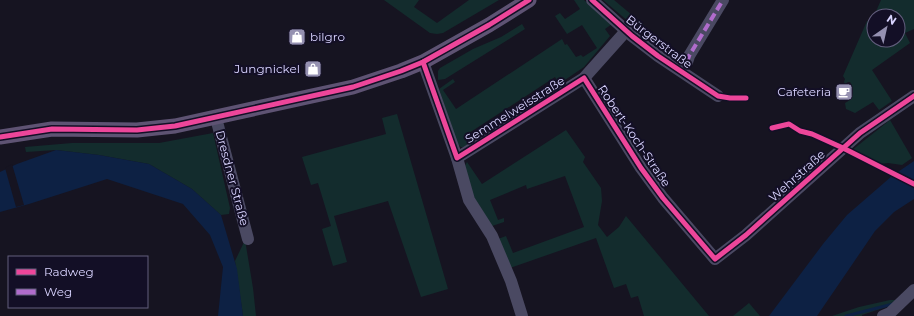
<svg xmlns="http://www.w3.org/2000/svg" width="914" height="316" font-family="Montserrat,sans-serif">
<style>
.green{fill:#132c2d}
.water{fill:#0d2144}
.pier{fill:#161421}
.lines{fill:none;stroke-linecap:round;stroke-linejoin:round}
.stream{stroke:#0d2144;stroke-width:3}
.minor{stroke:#4a4962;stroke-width:12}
.major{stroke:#5e5373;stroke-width:15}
.quiet{stroke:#b06ccc;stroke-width:4;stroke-dasharray:8 4;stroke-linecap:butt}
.cycleway-casing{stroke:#130f26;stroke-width:8}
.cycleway{stroke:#ed469a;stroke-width:5}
.labels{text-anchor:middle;stroke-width:4;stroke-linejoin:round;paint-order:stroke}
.poi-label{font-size:12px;fill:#d9d4ff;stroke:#130f26;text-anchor:end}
.street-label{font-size:12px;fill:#d9d4ff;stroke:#130f26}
</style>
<rect width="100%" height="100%" fill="#161421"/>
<!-- green -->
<g class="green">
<path d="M384,0H419L414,7L437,23L469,0H499L443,33L437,34L430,33Z"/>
<path d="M574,0H584L612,24L605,29L610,36L584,67L559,84L555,77L466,135L471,144L466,147H461L457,144L439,89L453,79L455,82L443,90L456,109L562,39L565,45L567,44L576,57L581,55L583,57L597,48L582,25L567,34L555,16L560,13L565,19L580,9Z"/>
<path d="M603,0H614L645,26L641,32Z"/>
<path d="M881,0H914V29L905,33L910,43L872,70L892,101L879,110L873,102L855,113L846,109L845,103C853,100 855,88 850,82H848L845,84L844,82L845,79L843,76L867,21H872L874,16V40H898V16H874Z"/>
<path d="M522,24L525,29L445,79L438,80V71L440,68L473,49L501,37Z"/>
<path d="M397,114L448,289L421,297L388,201L334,216L347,262L333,266L322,229L331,226L318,183L311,185L302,157L386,134L382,118Z"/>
<path d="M890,120L912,158L902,165L888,163L879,164L851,151Z"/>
<path d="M566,130L585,157L583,162L601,188L602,201L598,225L607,237L619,227L626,216L709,316H644L638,296L631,298L626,284L614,288L596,238L510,268L498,239L506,236L513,253L584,227L565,176L527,189L526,185L490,200L498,220L504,218V222L492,226L479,205L465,185L464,167L467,162L482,184Z"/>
<path d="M213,133L230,208L229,214L221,215L192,189L149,164L99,155L56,150L26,152L25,147L72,143H159Z"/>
<path d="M245,240L253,288L256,316H243L235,261Z"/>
<path d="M890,300H896L886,307L862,315V316H832L859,307Z"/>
<path d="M749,303L760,316H733Z"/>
</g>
<!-- water -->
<g class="water">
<path d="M56,150L99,155L149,164L192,189L221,215L237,269L243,316H218L223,267L210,235L183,204L107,179L29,204L0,212V172L17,164Z"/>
<path d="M914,161V199L894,212L875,231L817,316H769L823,244L847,215L892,176Z"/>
</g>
<!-- pier -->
<path class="pier" d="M12,164L24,205L16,207L5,168Z"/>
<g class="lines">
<!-- stream -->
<path class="stream" d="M846,316L893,304"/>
<!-- minor -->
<g class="minor">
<path d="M592,0L632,36L658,56L718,96"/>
<path d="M423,62L457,158L469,200L492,236L511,281L522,316"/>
<path d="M687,62L689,56L723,0"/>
<path d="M584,78L641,168L663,198L715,259L746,235L860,133L914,96"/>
<path d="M216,118L248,239"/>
<path d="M457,158L584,78L626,31"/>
<path d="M883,316L890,313L914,290"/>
</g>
<!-- major -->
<path class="major" d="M0,137L52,129L137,130L175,126L353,87L401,71L423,62L489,25L529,0"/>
<!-- quiet -->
<path class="quiet" d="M687,62L689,56L723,0"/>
<!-- cycleway casing -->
<g class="cycleway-casing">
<g id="cycleway">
<path d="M592,0L632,36L658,56L718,96L730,98H746"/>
<path d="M423,62L457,158L584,78L641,168L663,198L715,259L746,235L860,133L914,96"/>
<path d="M772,128L789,124L800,131L812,134L843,148L914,184"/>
<path d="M0,137L52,129L137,130L175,126L353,87L401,71L423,62L489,25L529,0"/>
</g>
</g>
<!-- cycleway -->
<use href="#cycleway" class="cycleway"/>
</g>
<!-- icons -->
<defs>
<g id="shop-square" transform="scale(0.9)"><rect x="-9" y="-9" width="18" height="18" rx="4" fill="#9591b1" stroke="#130f26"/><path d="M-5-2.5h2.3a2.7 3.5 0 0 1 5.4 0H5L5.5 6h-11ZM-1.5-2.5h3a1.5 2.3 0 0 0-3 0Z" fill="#fff"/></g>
<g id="cafe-square" transform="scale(0.9)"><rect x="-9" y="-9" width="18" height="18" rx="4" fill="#9591b1" stroke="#130f26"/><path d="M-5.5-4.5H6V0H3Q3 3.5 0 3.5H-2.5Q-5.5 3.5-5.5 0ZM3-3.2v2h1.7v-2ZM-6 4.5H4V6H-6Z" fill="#fff"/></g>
</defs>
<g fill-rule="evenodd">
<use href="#shop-square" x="297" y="37"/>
<use href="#shop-square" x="313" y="69"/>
<use href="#cafe-square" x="844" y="92"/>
</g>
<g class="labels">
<!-- poi labels -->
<g class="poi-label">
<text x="310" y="41" text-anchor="start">bilgro</text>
<text x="300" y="73">Jungnickel</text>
<text x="831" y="96">Cafeteria</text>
</g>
<!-- street labels -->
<g class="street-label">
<text transform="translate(659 42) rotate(37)" y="4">Bürgerstraße</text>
<text transform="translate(515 110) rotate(-32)" y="4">Semmelweisstraße</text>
<text transform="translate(634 136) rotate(56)" y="4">Robert-Koch-Straße</text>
<text transform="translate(797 176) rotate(-42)" y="4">Wehrstraße</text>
<text transform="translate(232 178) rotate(75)" y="4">Dresdner Straße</text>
</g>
</g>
<!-- legend -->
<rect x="8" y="256" width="140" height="52" fill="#130f26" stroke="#625e7d"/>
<rect x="16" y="269" width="20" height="6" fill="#ed469a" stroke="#625e7d"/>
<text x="44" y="276" font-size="12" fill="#d9d4ff">Radweg</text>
<rect x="16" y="289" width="20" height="6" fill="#b06ccc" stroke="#625e7d"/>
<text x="44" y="296" font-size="12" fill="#d9d4ff">Weg</text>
<!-- north arrow -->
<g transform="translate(886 28) rotate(34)"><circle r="19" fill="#130f26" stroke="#625e7d"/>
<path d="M0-3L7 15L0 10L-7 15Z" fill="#9591b1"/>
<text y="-6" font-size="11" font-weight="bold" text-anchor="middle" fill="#d9d4ff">N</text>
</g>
</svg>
